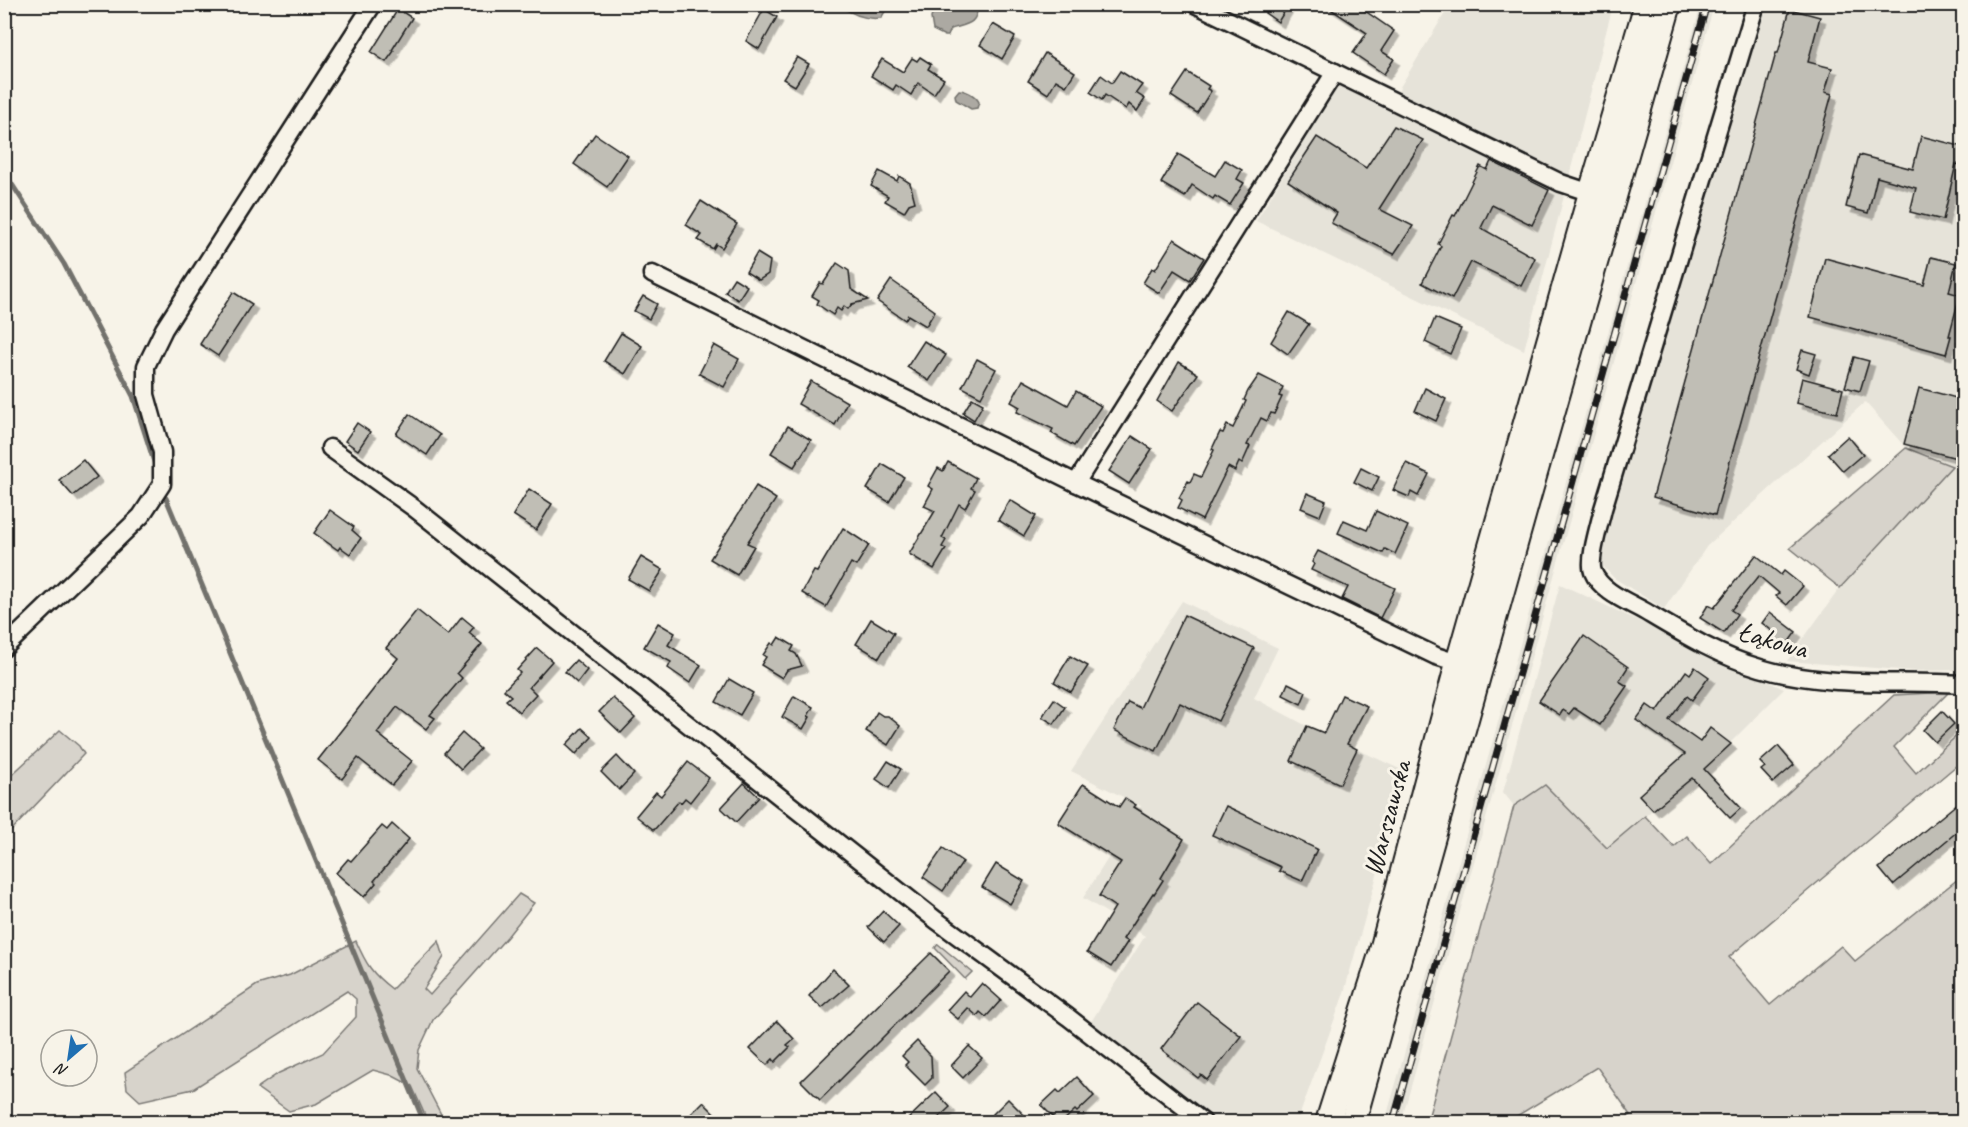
<svg xmlns="http://www.w3.org/2000/svg" width="1968" height="1127" font-family="Caveat,sans-serif">
<style>
.built{fill:#e6e3d9}
.green{fill:#d7d3cb;stroke:#7a7874;stroke-width:1.5}
.water{fill:#aca9a2;stroke:#72716c;stroke-width:1.5}
.lines{fill:none;stroke-linecap:round;stroke-linejoin:round}
.stream{stroke:#72716c;stroke-width:5}
.building{fill:#c0beb5;stroke:#1c1c1c;stroke-width:1.5;filter:url(#shadow)}
.street-casing{stroke:#1c1c1c;stroke-width:21}
.secondary-casing{stroke:#1c1c1c;stroke-width:28}
.street{stroke:#f7f3e8;stroke-width:16}
.secondary{stroke:#f7f3e8;stroke-width:24}
.rail-casing{stroke:#1c1c1c;stroke-width:7}
.rail{stroke:#f7f3e8;stroke-width:4.5;stroke-dasharray:14;stroke-linecap:butt}
.labels{text-anchor:middle;stroke-width:6;stroke-linejoin:round;paint-order:stroke}
.street-label{font-size:28px;fill:#1c1c1c;stroke:#f7f3e8}
</style>
<defs>
<filter id="shadow"><feDropShadow dx="5.5" dy="5.5" stdDeviation="0" flood-color="#0004"/></filter>
</defs>
<rect width="100%" height="100%" fill="#f7f3e8"/>
<filter id="ink" filterUnits="userSpaceOnUse"><feTurbulence type="fractalNoise" baseFrequency=".0167" numOctaves="2"/><feDisplacementMap in="SourceGraphic" scale="12" xChannelSelector="R" yChannelSelector="G"/><feConvolveMatrix kernelMatrix="1 2 1 2 8 2 1 2 1" color-interpolation-filters="sRGB"/></filter>
<g filter="url(#ink)">
<!-- built -->
<g class="built">
<path d="M1450,5H1613L1568,180L1398,95L1400,87Z"/>
<path d="M1701,5H1714L1401,1122H1385Z"/>
<path d="M1745,5H1963V670L1913,671L1787,661L1840,588L1951,466L1906,448L1865,402L1707,546L1664,609L1614,578L1583,545Z"/>
<path d="M1338,85L1564,196L1524,350L1256,221Z"/>
<path d="M1560,584L1784,689L1698,775L1683,787L1681,786L1607,848L1545,785L1514,806L1503,792Z"/>
<path d="M1182,601L1278,648L1254,698L1307,726L1406,772L1343,996L1297,1122H1215L1089,1025L1145,936L1083,898L1141,806L1071,771Z"/>
</g>
<!-- green -->
<g class="green">
<path d="M1906,448L1952,466L1840,588L1790,548Z"/>
<path d="M1949,692L1894,747L1916,773L1963,730V760L1729,957L1770,1005L1841,946L1855,961L1963,875V1122H1620L1631,1115L1597,1067L1507,1122H1427L1514,806L1545,785L1607,848L1645,816L1674,847L1687,836L1711,864L1894,695Z"/>
<path d="M60,730L79,746L84,754L5,837V781Z"/>
<path d="M519,894L534,903L507,937L433,1020L419,1050L417,1068L445,1122H428L412,1086L391,1075L373,1070L316,1104L289,1111L257,1088L279,1073L323,1053L356,1017V999L347,991L193,1089L140,1101L127,1089L125,1072L257,985L290,975L356,941C366,964 372,974 392,989L439,941L444,957L424,989L430,995Z"/>
<path d="M938,944L972,972L965,979L935,948Z"/>
</g>
<!-- water -->
<g class="water">
<path d="M941,4L978,5C977,25 967,24 951,29L948,36H945L933,30L931,18L933,12Z"/>
<path d="M839,5H889L881,18C865,20 851,14 839,5Z"/>
<path d="M959,90C966,90 976,96 979,102L977,108L971,109L956,100L955,95Z"/>
</g>
<g class="lines">
<!-- stream -->
<g class="stream">
<path d="M4,172L64,264L133,396L155,465"/>
<path d="M166,498L424,1122"/>
</g>
</g>
<!-- building -->
<g class="building">
<path d="M1271,4H1289L1278,22L1265,13Z"/>
<path d="M1323,4H1355L1394,31L1381,51L1394,59L1384,74L1353,53L1367,33Z"/>
<path d="M398,9L412,18L392,50L394,51L386,62L371,52Z"/>
<path d="M764,9L777,17L759,49L746,41Z"/>
<path d="M1790,9L1820,17L1808,62L1832,68L1825,92L1832,94L1715,515L1653,497L1776,53H1778Z"/>
<path d="M993,24L1015,37L1002,59L980,45Z"/>
<path d="M1045,53L1075,72L1066,86L1056,80L1048,94L1028,81Z"/>
<path d="M797,57L809,64L795,86L783,79Z"/>
<path d="M920,57L931,64L928,69L944,79L934,94L918,83L911,95L896,85L893,90L871,76L882,59L903,72L912,58L917,61Z"/>
<path d="M1120,71L1142,85L1136,93L1145,99L1137,111L1129,104L1126,109L1105,95L1102,100L1090,92L1101,75L1112,83Z"/>
<path d="M1187,72L1209,86L1207,89L1211,91L1197,113L1171,96Z"/>
<path d="M1394,126L1423,140L1379,209L1413,226L1394,254L1331,223L1337,213L1288,181L1317,137L1366,168Z"/>
<path d="M595,134L628,156L607,187L574,164Z"/>
<path d="M1921,136L1964,147V166L1956,164L1943,220L1910,212L1916,188L1877,177L1868,213L1846,207L1859,155L1913,169Z"/>
<path d="M1178,154L1215,176L1225,160L1242,170L1237,179L1244,183L1230,205L1215,196L1213,199L1192,185L1185,197L1161,183Z"/>
<path d="M1491,161L1549,190L1532,225L1492,205L1481,228L1535,258L1521,286L1471,262L1452,299L1422,283L1441,246L1438,244L1453,215L1455,216L1480,166L1487,170Z"/>
<path d="M879,171L897,181L899,176L910,183L915,202L909,204L904,212L885,201L888,196L871,186Z"/>
<path d="M701,201L737,224L722,248L716,244L713,249L698,240L702,235L686,225Z"/>
<path d="M1174,239L1204,258L1190,280L1174,270L1159,293L1143,283L1152,268L1155,270Z"/>
<path d="M757,253L770,261L768,274L759,280L746,272Z"/>
<path d="M1931,257L1956,263L1949,292L1960,295L1949,336H1951L1946,354L1810,317L1825,258L1924,285Z"/>
<path d="M837,263L849,271L851,289L868,300L852,304L848,309L844,306L841,311L837,308L833,315L817,304L819,300L812,296L820,283L823,284Z"/>
<path d="M734,278L747,286L738,300L725,292Z"/>
<path d="M891,280L935,311L926,326L908,315L905,320L877,301Z"/>
<path d="M233,292L252,304L218,356L200,344Z"/>
<path d="M643,296L657,304L649,319L634,311Z"/>
<path d="M1289,312L1309,324L1288,354L1271,342Z"/>
<path d="M1435,318L1461,329L1450,354L1425,342Z"/>
<path d="M621,333L642,346L625,374L604,361Z"/>
<path d="M924,341L946,355L929,381L907,367Z"/>
<path d="M714,345L739,359L724,387L699,374Z"/>
<path d="M1802,350L1816,354L1809,374L1796,369Z"/>
<path d="M1854,357L1869,361L1860,391L1845,387Z"/>
<path d="M977,359L996,369L981,397L962,387Z"/>
<path d="M1179,362L1198,374L1172,411L1157,401Z"/>
<path d="M1259,375L1283,387L1279,396L1282,397L1274,414L1271,413L1267,421L1261,418L1247,445L1250,446L1242,464L1239,462L1235,471L1228,467L1202,520L1178,508L1182,500L1179,498L1188,481L1190,482L1194,474L1201,477L1214,450L1212,449L1220,432L1223,433L1227,425L1233,428L1246,401L1244,400L1248,391Z"/>
<path d="M1802,378L1843,389L1837,413L1796,403Z"/>
<path d="M1023,380L1068,405L1076,391L1101,406L1074,446L1051,433L1053,429L1017,412L1020,407L1011,402Z"/>
<path d="M811,381L847,402L835,425L798,404Z"/>
<path d="M1425,388L1446,399L1436,421L1415,411Z"/>
<path d="M1919,388L1964,400V460L1904,444Z"/>
<path d="M972,398L983,404L974,420L963,413Z"/>
<path d="M409,414L440,435L427,455L396,434Z"/>
<path d="M357,423L370,432L358,450L345,441Z"/>
<path d="M788,426L811,440L794,467L771,453Z"/>
<path d="M1132,436L1152,449L1129,484L1109,471Z"/>
<path d="M1848,436L1863,454L1843,471L1828,454Z"/>
<path d="M83,460L97,477L73,496L59,480Z"/>
<path d="M948,462L976,478L971,488L975,490L965,508L959,504L942,538L946,540L942,547L946,549L934,569L909,554L935,511L924,506L933,489L928,486L938,468L943,471Z"/>
<path d="M1406,463L1429,474L1418,496L1411,492L1409,497L1393,490Z"/>
<path d="M882,464L904,477L889,502L867,489Z"/>
<path d="M1361,468L1379,477L1372,491L1354,482Z"/>
<path d="M756,486L776,499L747,543L754,546L737,575L710,559Z"/>
<path d="M529,489L552,504L536,530L513,515Z"/>
<path d="M1307,493L1326,501L1320,516L1301,508Z"/>
<path d="M1010,500L1036,516L1024,536L998,520Z"/>
<path d="M330,510L354,527L352,530L361,538L350,554L340,547L338,550L314,533Z"/>
<path d="M1376,511L1408,526L1395,554L1385,549L1383,553L1338,533L1344,520L1367,530Z"/>
<path d="M843,528L869,545L856,566L851,563L826,607L802,593L814,571L817,572Z"/>
<path d="M1318,551L1395,588L1380,618L1342,599L1348,587L1311,570L1314,564L1312,562Z"/>
<path d="M1756,555L1781,575L1784,571L1803,586L1787,605L1776,596L1779,593L1759,576L1731,610L1737,614L1724,633L1700,618L1708,605L1714,608Z"/>
<path d="M641,557L663,570L649,591L628,579Z"/>
<path d="M417,610L448,635L462,617L474,627L469,633L482,644L457,673L462,678L430,715L435,718L426,729L397,707L377,733L412,761L392,785L358,758L342,779L318,760L398,658L386,648Z"/>
<path d="M1770,612L1796,632L1785,647L1773,637L1775,633L1762,623Z"/>
<path d="M1184,615L1254,648L1218,721L1180,703L1156,751L1114,730L1128,702L1140,708Z"/>
<path d="M871,619L894,633L879,658L856,644Z"/>
<path d="M658,623L675,633L668,645L701,665L690,683L668,668L671,662L644,647Z"/>
<path d="M1584,636L1628,667L1619,681L1627,686L1600,725L1574,708L1569,714L1563,710L1560,715L1539,701Z"/>
<path d="M779,637L794,646L791,651L796,654L802,666L787,670L782,678L761,665L766,657L763,655L771,643L774,645Z"/>
<path d="M537,648L552,661L529,687L536,694L519,712L506,700L511,696L504,690L520,673L517,670Z"/>
<path d="M1070,656L1088,666L1071,692L1054,682Z"/>
<path d="M576,660L587,670L577,683L565,672Z"/>
<path d="M1695,667L1709,677L1692,700L1687,696L1669,720L1700,742L1710,728L1731,744L1704,769L1741,808L1730,818L1692,778L1653,810L1639,795L1685,754L1636,720L1647,705L1657,712L1686,671L1690,674Z"/>
<path d="M729,679L753,693L740,715L716,702Z"/>
<path d="M1288,683L1306,692L1301,704L1283,695Z"/>
<path d="M1342,695L1367,706L1347,744L1357,749L1340,784L1291,761L1307,726L1324,733Z"/>
<path d="M794,696L813,707L808,716L810,717L803,729L782,717Z"/>
<path d="M613,698L635,718L621,733L599,712Z"/>
<path d="M1054,699L1065,707L1054,724L1042,717Z"/>
<path d="M1942,711L1954,724L1935,742L1923,730Z"/>
<path d="M877,712L883,716H888L900,726L888,745L866,731Z"/>
<path d="M582,728L592,737L576,754L566,745Z"/>
<path d="M462,733L480,749L461,769L444,753Z"/>
<path d="M1778,746L1794,765L1773,783L1761,770L1765,767L1760,762Z"/>
<path d="M617,756L634,774L619,790L601,772Z"/>
<path d="M888,761L901,769L889,788L876,779Z"/>
<path d="M688,762L709,778L690,802L685,798L681,803L679,801L654,830L636,816L656,792L661,796Z"/>
<path d="M744,783L759,797L736,822L721,808Z"/>
<path d="M1083,784L1119,807L1125,798L1136,805L1134,807L1184,839L1161,878L1163,880L1154,894L1153,893L1123,939L1128,941L1111,967L1087,952L1115,907L1099,896L1121,862L1058,823Z"/>
<path d="M1964,798V826L1893,885L1879,868Z"/>
<path d="M1226,806L1317,849L1302,881L1279,871L1281,867L1212,835Z"/>
<path d="M392,824L409,839L374,881L376,883L364,897L336,873L348,859L351,861L382,826L387,830Z"/>
<path d="M943,848L963,862L943,891L923,877Z"/>
<path d="M996,864L1024,881L1010,904L982,887Z"/>
<path d="M883,911L899,926L884,942L868,927Z"/>
<path d="M931,953L949,971L820,1100L801,1081Z"/>
<path d="M833,969L849,985L822,1008L809,996Z"/>
<path d="M982,983L1001,1000L986,1017L980,1012L977,1016L968,1008L958,1019L947,1010L964,991L970,997Z"/>
<path d="M1197,1002L1241,1036L1207,1080L1201,1075L1198,1078L1161,1049Z"/>
<path d="M777,1021L794,1039L787,1045L790,1047L775,1062L773,1059L767,1065L750,1049Z"/>
<path d="M917,1041L931,1056L932,1078L925,1085L905,1065L908,1062L902,1056Z"/>
<path d="M969,1046L982,1058L963,1078L951,1066Z"/>
<path d="M1077,1077L1094,1096L1077,1112L1075,1110L1062,1122H1058L1041,1105L1057,1090L1060,1093Z"/>
<path d="M936,1092L950,1107L934,1122H905Z"/>
<path d="M1008,1099L1031,1122H999L992,1115Z"/>
<path d="M703,1102L723,1122H683Z"/>
</g>
<g class="lines">
<!-- street casing -->
<g class="street-casing">
<g id="street">
<path d="M1195,4L1561,183L1600,196"/>
<path d="M1756,4L1603,509C1600,523 1588,560 1593,572C1601,592 1629,602 1646,612C1683,634 1719,656 1760,668C1827,688 1895,680 1964,684"/>
<path d="M652,274L1076,483L1436,656L1458,663"/>
<path d="M330,448L414,508L936,920L1068,1017L1203,1122"/>
<path d="M1076,483L1335,72"/>
<path d="M4,648L141,516L162,484V452L146,395V366L164,329L373,4"/>
</g>
</g>
<!-- secondary casing -->
<g class="secondary-casing">
<g id="secondary">
<path d="M1328,1122L1380,958L1458,663L1591,193L1647,4"/>
<path d="M1353,1122L1529,494L1669,4"/>
</g>
</g>
<!-- street -->
<use href="#street" class="street"/>
<!-- secondary -->
<use href="#secondary" class="secondary"/>
<!-- rail casing -->
<g class="rail-casing">
<path id="rail" d="M1393,1122L1707,4"/>
</g>
<!-- rail -->
<use href="#rail" class="rail"/>
</g>
</g>
<g class="labels">
<!-- street labels -->
<g class="street-label">
<text transform="translate(1773 639) rotate(16)" y="10">Łąkowa</text>
<text transform="translate(1386 818) rotate(-75)" y="10">Warszawska</text>
</g>
</g>
<!-- margin -->
<rect width="1968" height="1127" fill="none" stroke="#f7f3e8" stroke-width="24"/>
<rect x="12" y="12" width="1944" height="1103" fill="none" stroke="#1c1c1c" stroke-width="2" filter="url(#ink)"/>
<!-- north arrow -->
<g transform="translate(69 1058) rotate(209)"><circle r="28" fill="#f7f3e8" stroke="#9f9d96" stroke-width="1.5"/>
<path d="M0-4.5L10 22L0 15L-10 22Z" fill="#1f6fb2"/>
<text y="-9" font-size="16" font-weight="bold" text-anchor="middle" fill="#1c1c1c">N</text>
</g>
</svg>
